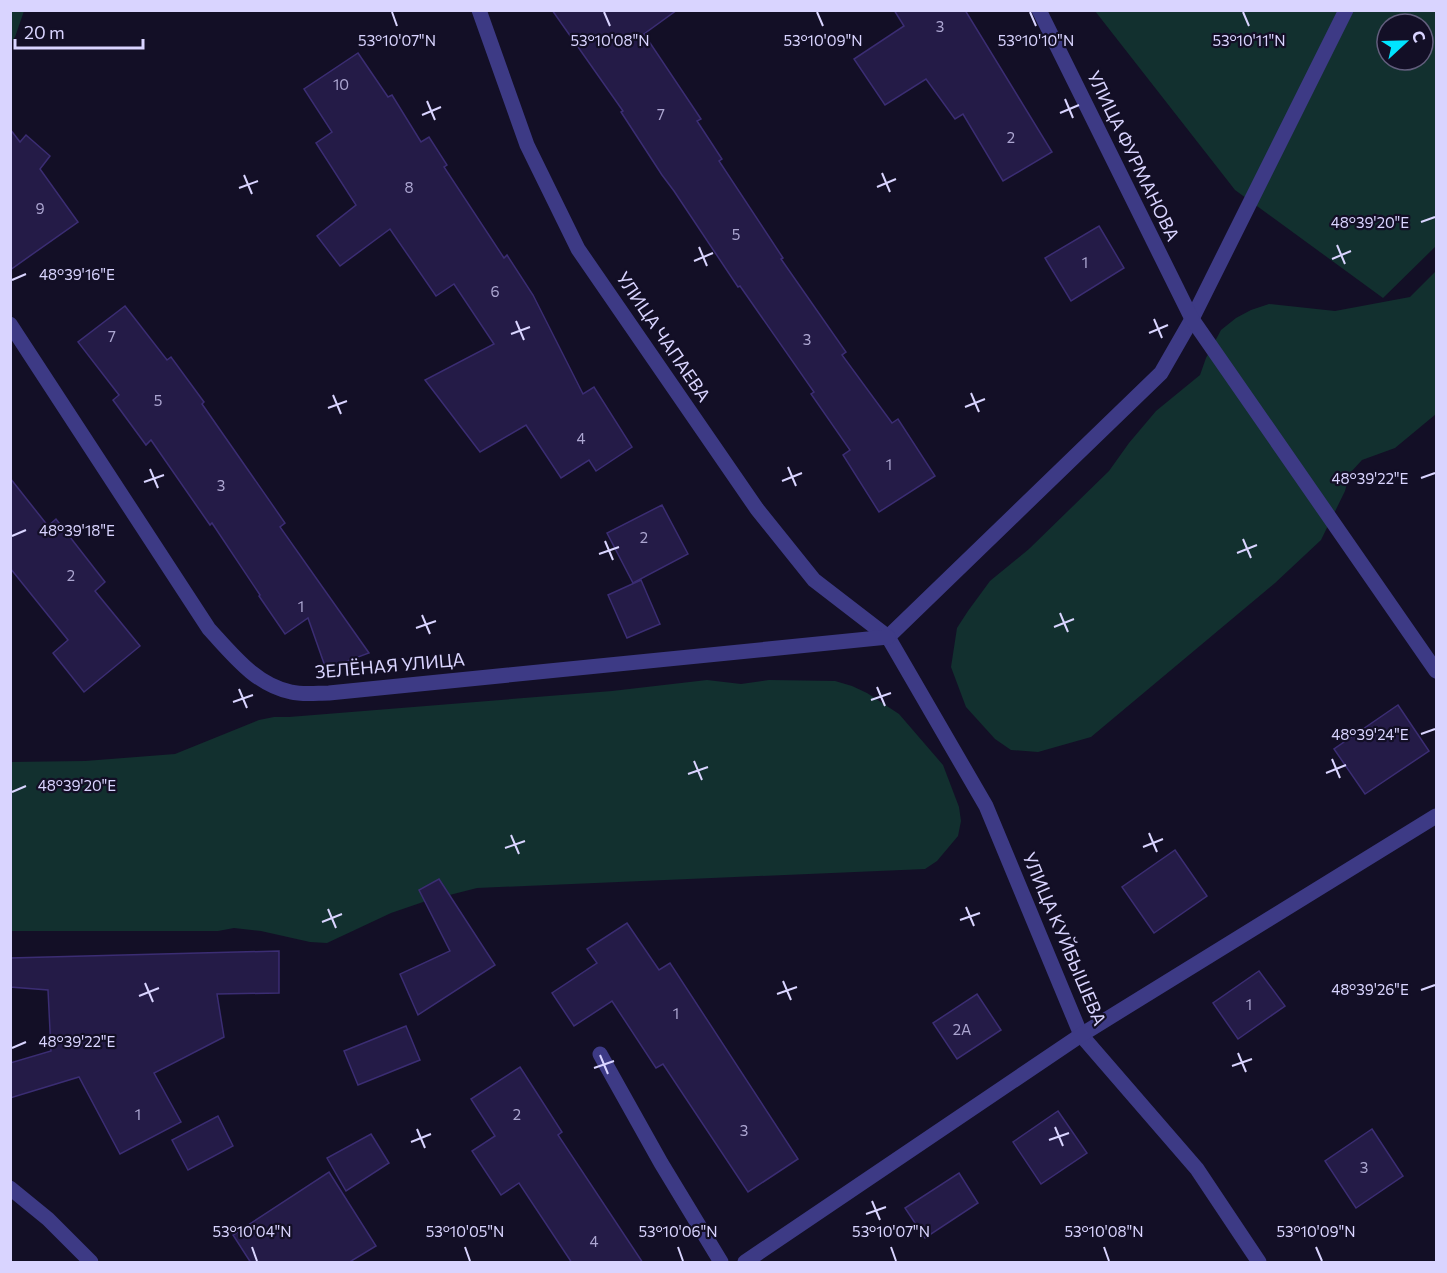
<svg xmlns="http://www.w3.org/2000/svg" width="1447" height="1273" font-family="Commissioner,sans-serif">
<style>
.green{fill:#12302f;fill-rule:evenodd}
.building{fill:#241b47;stroke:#3b2d73;stroke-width:1.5}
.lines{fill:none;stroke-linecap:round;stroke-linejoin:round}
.service{stroke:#3d3a85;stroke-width:15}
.minor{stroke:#3d3a85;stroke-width:15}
.ticks{fill:none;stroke:#d9d4ff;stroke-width:2}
.labels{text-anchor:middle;stroke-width:4.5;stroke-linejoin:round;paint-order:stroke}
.number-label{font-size:15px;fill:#aca6d1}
.street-label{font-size:18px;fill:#d9d4ff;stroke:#130f26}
.ticks-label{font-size:15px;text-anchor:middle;fill:#d9d4ff;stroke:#130f26;stroke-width:4.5;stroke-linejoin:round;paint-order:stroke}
</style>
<rect width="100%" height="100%" fill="#130f26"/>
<!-- green -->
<g class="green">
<path d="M11,10L24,11L15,37L11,42Z"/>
<path d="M1095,11H1436V246L1383,298L1235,190ZM1387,24H1423V60H1387Z"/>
<path d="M1436,271V414L1395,448L1362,460L1350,473L1345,491L1321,540L1275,583L1091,737L1038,752L1011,750L995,739L966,707L951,667L957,628L968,611L990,581L1029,549L1109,471L1129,443L1156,411L1200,375L1206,358L1221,330L1236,318L1251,310L1269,304L1335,311L1410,297Z"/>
<path d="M707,680L741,684L769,680L835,681L852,686L867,693L899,714L943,765L959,807L961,821L958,836L937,861L925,869L477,888L426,901L391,913L327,943L310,942L261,931L234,928L218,931H10V762L85,761L175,754L259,720L274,717H289L612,691Z"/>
</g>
<!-- building -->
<g class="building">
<path d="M552,10H677L644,34L701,119L697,121L722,159L719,161L783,258L781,259L846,352L842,355L892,423L898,419L935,476L879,512L843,455L850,450L811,394L814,392L740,286L738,287L674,191L662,175L621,112L623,111Z"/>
<path d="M894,10H965L1052,152L1003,181L963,114L955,119L926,79L885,105L854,59L904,26Z"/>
<path d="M358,53L388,97L392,95L421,142L429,137L447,165L444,167L504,258L507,255L533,295L583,394L594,387L632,447L596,471L589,460L561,478L526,425L480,452L425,380L494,344L454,284L436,296L390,229L340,266L317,236L356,205L316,143L332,132L304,89Z"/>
<path d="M10,129L20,142L26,135L50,156L40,169L78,222L10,270Z"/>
<path d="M1099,226L1124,268L1071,301L1045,258Z"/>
<path d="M125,306L167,360L171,357L204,402L202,404L285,523L280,527L369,653L326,669L308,618L285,634L259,596L260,595L212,523L210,525L151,440L146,445L113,400L119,395L78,342Z"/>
<path d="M10,478L48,526L56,519L105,582L95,591L140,646L84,692L53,653L68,640L10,568Z"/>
<path d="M662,505L688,554L633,583L607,533Z"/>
<path d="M641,580L660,624L627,638L608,595Z"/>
<path d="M1398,705L1429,751L1365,794L1334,749Z"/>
<path d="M1175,850L1207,896L1154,933L1122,887Z"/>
<path d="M439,879L495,965L418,1015L400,974L450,951L419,890Z"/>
<path d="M627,923L659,970L670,963L798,1159L748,1192L663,1064L656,1068L612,1001L574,1026L552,993L597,963L587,949Z"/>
<path d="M279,951V993L217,994L224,1037L154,1073L181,1122L120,1154L79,1077L10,1098V1063L51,1051L48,990L10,987V958Z"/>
<path d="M1259,971L1285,1006L1238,1039L1213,1003Z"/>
<path d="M977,994L1001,1030L957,1059L933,1023Z"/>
<path d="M406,1026L420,1060L358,1085L344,1051Z"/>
<path d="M520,1067L562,1132L558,1135L643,1263H572L519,1183L501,1195L472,1151L495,1136L471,1099Z"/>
<path d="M1058,1111L1087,1153L1041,1184L1013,1142Z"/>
<path d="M218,1116L233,1146L188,1170L172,1140Z"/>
<path d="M1372,1129L1403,1176L1356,1208L1325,1161Z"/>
<path d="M371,1134L389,1163L346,1191L327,1158Z"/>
<path d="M329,1172L376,1246L348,1263H251L233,1235Z"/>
<path d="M959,1173L978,1203L925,1238L905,1208Z"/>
</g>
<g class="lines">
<!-- service -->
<path class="service" d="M888,637L1161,373L1192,319L1346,10"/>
<!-- minor -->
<g class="minor">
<path d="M479,10L527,145L578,249L757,509L814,580L888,637L986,806L1081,1035L1197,1169L1259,1262"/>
<path d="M1039,10L1192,319L1436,671"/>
<path d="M10,324L209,629C233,655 256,685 291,692C303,695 317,693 329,693L888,637"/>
<path d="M600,1054L661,1163L721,1262"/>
<path d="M10,1188L48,1219L91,1262"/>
<path d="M745,1262L1081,1035L1436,816"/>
</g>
</g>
<!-- ticks -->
<path class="ticks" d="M392,12L397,26M604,12L610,26M817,12L823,26M1030,12L1036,26M1243,12L1249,26M1065,99L1073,118M427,101L435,120M1060,113L1079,105M422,115L441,107M882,173L890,192M244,175L252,194M877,187L896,179M239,188L258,181M1421,222L1435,217M1337,245L1345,264M699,247L707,266M1332,259L1351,251M694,261L713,253M12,280L26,274M1154,319L1162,338M516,321L524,340M1149,333L1168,325M511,334L530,327M971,393L979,412M333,395L341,414M965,407L985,399M328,408L347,401M788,467L796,486M150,469L158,488M1421,478L1435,473M782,481L802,473M144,482L164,475M12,536L26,530M1243,539L1251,558M605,541L613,560M1237,553L1257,545M599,554L619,547M1060,613L1068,632M422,615L430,634M1054,627L1074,619M416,628L436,621M877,687L885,706M239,689L247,708M871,700L891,693M233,702L253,695M1421,734L1435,729M1332,759L1340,778M694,761L702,780M1326,773L1346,765M688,774L708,767M12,792L26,786M1149,833L1157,852M511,835L519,854M1143,847L1163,839M505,848L525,841M966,907L974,926M328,909L336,928M960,920L980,913M322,922L342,914M783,981L791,1000M145,983L153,1002M1421,990L1435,985M777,994L797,987M139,996L159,988M12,1048L26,1042M1238,1053L1246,1072M600,1055L608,1074M1232,1066L1252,1059M594,1068L614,1061M1055,1127L1063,1146M417,1129L425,1148M1049,1140L1069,1133M411,1142L431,1134M872,1201L880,1220M866,1214L886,1207M252,1247L257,1261M465,1247L470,1261M678,1247L683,1261M891,1247L896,1261M1104,1247L1109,1261M1316,1247L1322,1261"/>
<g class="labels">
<!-- number labels -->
<g class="number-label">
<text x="940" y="32">3</text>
<text x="341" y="90">10</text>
<text x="661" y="120">7</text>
<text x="1011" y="143">2</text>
<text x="409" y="193">8</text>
<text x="40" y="214">9</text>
<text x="736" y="240">5</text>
<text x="1085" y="268">1</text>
<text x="495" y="297">6</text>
<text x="112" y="342">7</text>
<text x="807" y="345">3</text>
<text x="158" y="406">5</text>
<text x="581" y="444">4</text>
<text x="889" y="470">1</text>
<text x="221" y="491">3</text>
<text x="644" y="543">2</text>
<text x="71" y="581">2</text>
<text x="301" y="612">1</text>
<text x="1249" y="1010">1</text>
<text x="676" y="1019">1</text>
<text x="962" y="1035">2А</text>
<text x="138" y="1120">1</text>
<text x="517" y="1120">2</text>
<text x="744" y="1136">3</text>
<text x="1364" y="1173">3</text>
<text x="594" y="1247">4</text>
</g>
<!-- street labels -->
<g class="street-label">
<text transform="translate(1133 156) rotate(64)" y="6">УЛИЦА ФУРМАНОВА</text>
<text transform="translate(663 337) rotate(56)" y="6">УЛИЦА ЧАПАЕВА</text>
<text transform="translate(390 666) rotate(-5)" y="6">ЗЕЛЁНАЯ УЛИЦА</text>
<text transform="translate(1064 939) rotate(67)" y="6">УЛИЦА КУЙБЫШЕВА</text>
</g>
</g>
<g class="ticks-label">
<text x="397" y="46">53°10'07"N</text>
<text x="610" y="46">53°10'08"N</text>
<text x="823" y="46">53°10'09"N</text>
<text x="1036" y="46">53°10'10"N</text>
<text x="1249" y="46">53°10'11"N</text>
<text x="1370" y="228">48°39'20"E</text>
<text x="77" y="280">48°39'16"E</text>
<text x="1370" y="484">48°39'22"E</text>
<text x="77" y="536">48°39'18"E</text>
<text x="1370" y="740">48°39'24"E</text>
<text x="77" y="791">48°39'20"E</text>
<text x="1370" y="995">48°39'26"E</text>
<text x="77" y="1047">48°39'22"E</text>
<text x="252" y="1237">53°10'04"N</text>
<text x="465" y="1237">53°10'05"N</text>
<text x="678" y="1237">53°10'06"N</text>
<text x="891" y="1237">53°10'07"N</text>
<text x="1104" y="1237">53°10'08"N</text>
<text x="1316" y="1237">53°10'09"N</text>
</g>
<!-- border -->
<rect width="1447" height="1273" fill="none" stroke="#d9d4ff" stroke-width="24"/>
<!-- north arrow -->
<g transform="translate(1405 42) rotate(68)"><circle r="28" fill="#130f26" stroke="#625e7d" stroke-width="1.5"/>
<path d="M0-4.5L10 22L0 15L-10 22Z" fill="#00e5ff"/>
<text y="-9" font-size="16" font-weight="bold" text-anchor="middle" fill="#d9d4ff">С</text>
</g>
<!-- scale -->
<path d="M15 39v9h128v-9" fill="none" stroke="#d9d4ff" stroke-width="3"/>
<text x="24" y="39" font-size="18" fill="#d9d4ff" stroke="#130f26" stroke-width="4.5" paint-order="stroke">20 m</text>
</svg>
